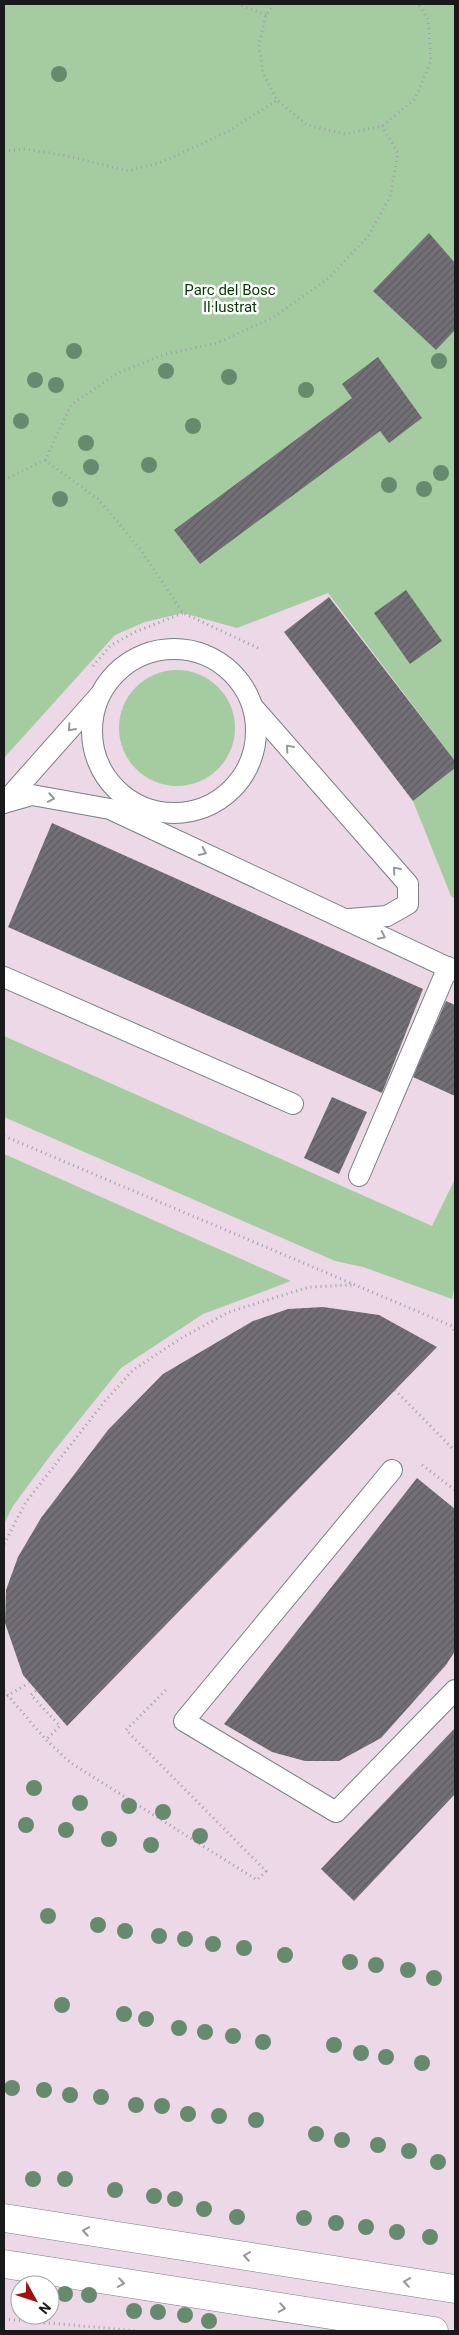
<svg xmlns="http://www.w3.org/2000/svg" width="459" height="2335" font-family="Roboto,sans-serif">
<style>
.education{fill:#ecd8e6;fill-rule:evenodd}
.green{fill:#a5cca1}
.building{fill:url(#building-hatch)}
.lines{fill:none;stroke-linecap:round;stroke-linejoin:round}
.lane-casing{stroke:#787f85;stroke-width:22}
.secondary-casing{stroke:#787f85;stroke-width:29}
.path{stroke:#9ba1a5;stroke-width:3;stroke-dasharray:1 4;stroke-linecap:butt}
.lane{stroke:#fff;stroke-width:20}
.secondary{stroke:#fff;stroke-width:28}
.tree{fill:#668a6d}
.oneway{stroke:#979899}
.labels{text-anchor:middle;stroke-width:5;stroke-linejoin:round;paint-order:stroke}
.park-label{font-size:15px;fill:#013b01;stroke:#fff}
</style>
<defs>
<pattern id="building-hatch" width="6" height="6" patternUnits="userSpaceOnUse" patternTransform="scale(1.25)"><rect width="6" height="6" fill="#736f76"/><path d="M-1 1l2-2M0 6l6-6M5 7l2-2" fill="none" stroke="#5d5a60"/></pattern>
</defs>
<rect width="100%" height="100%" fill="#e2eaf0"/>
<!-- education -->
<path class="education" d="M4,4H455V2331H4ZM20,2285H50V2315H20Z"/>
<!-- green -->
<g class="green">
<path d="M4,4H455V761L328,593L237,628L183,613L145,622L115,635L4,758Z"/>
<circle cx="177" cy="728" r="58"/>
<path d="M455,768V899L451,896L413,801Z"/>
<path d="M4,1036L432,1226L455,1179V1285L452,1299L363,1267L335,1261L4,1117Z"/>
<path d="M4,1154L291,1281L203,1314L121,1368L50,1456L13,1506L4,1524Z"/>
</g>
<!-- building -->
<g class="building">
<path d="M429,233L455,263V330L436,350L373,291Z"/>
<path d="M378,357L422,418L389,443L380,431L200,564L174,530L352,398L342,384Z"/>
<path d="M406,590L442,641L410,664L374,613Z"/>
<path d="M329,597L455,761V768L413,801L284,632Z"/>
<path d="M52,823L423,989L382,1093L8,927Z"/>
<path d="M446,1001L455,1005V1096L413,1077Z"/>
<path d="M332,1097L367,1112L339,1174L304,1158Z"/>
<path d="M323,1307L379,1315L437,1347L67,1726L23,1675L5,1623L6,1590L18,1557L41,1518L108,1430L163,1374L253,1321L288,1309Z"/>
<path d="M417,1478L455,1509V1651L446,1665L381,1738L339,1761H305L272,1752L224,1724Z"/>
<path d="M455,1728V1794L354,1901L321,1869Z"/>
</g>
<g class="lines">
<!-- lane casing -->
<g class="lane-casing">
<g id="lane">
<circle cx="174" cy="731" r="82"/>
<path d="M253,707L408,884V904L387,916L349,919"/>
<path d="M4,803L32,795L110,809L455,971"/>
<path d="M4,803L99,696"/>
<path d="M4,977L293,1104"/>
<path d="M359,1176L448,967"/>
<path d="M392,1470L184,1721L336,1812L455,1690"/>
</g>
</g>
<!-- secondary casing -->
<g class="secondary-casing">
<g id="secondary">
<path d="M4,2218L455,2289"/>
<path d="M4,2264L434,2331"/>
</g>
</g>
<!-- path -->
<g class="path">
<path d="M237,4L266,15"/>
<path d="M274,4L266,15L259,44L263,73L277,100L307,125L345,134L382,126L415,99L431,61L428,19L418,4"/>
<path d="M4,151L25,149L68,156L128,171L162,162L229,131L277,100"/>
<path d="M45,460L98,499L141,550L183,613L260,649"/>
<path d="M4,480L45,460L71,405L116,374L165,354L217,343L272,318L329,278L369,235L390,197L398,153L382,126"/>
<path d="M93,666L110,646L135,632L183,613"/>
<path d="M4,1136L452,1326L455,1334"/>
<path d="M395,1390L455,1451"/>
<path d="M422,1465L455,1490"/>
<path d="M4,1544L26,1502L105,1401L133,1370L183,1337L229,1312L309,1287L352,1285"/>
<path d="M4,1691L46,1740L71,1763L257,1880L266,1871L126,1730L168,1688"/>
<path d="M36,1691L31,1695L60,1726L46,1740"/>
<path d="M7,1696L29,1683"/>
<path d="M4,2319L138,2331"/>
</g>
<!-- lane -->
<use href="#lane" class="lane"/>
<!-- secondary -->
<use href="#secondary" class="secondary"/>
</g>
<!-- trees -->
<g class="tree">
<circle cx="59" cy="74" r="8"/>
<circle cx="74" cy="351" r="8"/>
<circle cx="439" cy="361" r="8"/>
<circle cx="166" cy="371" r="8"/>
<circle cx="229" cy="377" r="8"/>
<circle cx="35" cy="380" r="8"/>
<circle cx="56" cy="385" r="8"/>
<circle cx="306" cy="390" r="8"/>
<circle cx="21" cy="421" r="8"/>
<circle cx="193" cy="426" r="8"/>
<circle cx="86" cy="443" r="8"/>
<circle cx="149" cy="465" r="8"/>
<circle cx="91" cy="467" r="8"/>
<circle cx="441" cy="473" r="8"/>
<circle cx="389" cy="485" r="8"/>
<circle cx="424" cy="489" r="8"/>
<circle cx="60" cy="499" r="8"/>
<circle cx="34" cy="1788" r="8"/>
<circle cx="80" cy="1803" r="8"/>
<circle cx="129" cy="1806" r="8"/>
<circle cx="163" cy="1812" r="8"/>
<circle cx="26" cy="1825" r="8"/>
<circle cx="66" cy="1830" r="8"/>
<circle cx="200" cy="1836" r="8"/>
<circle cx="109" cy="1839" r="8"/>
<circle cx="151" cy="1845" r="8"/>
<circle cx="48" cy="1916" r="8"/>
<circle cx="98" cy="1925" r="8"/>
<circle cx="125" cy="1931" r="8"/>
<circle cx="159" cy="1936" r="8"/>
<circle cx="185" cy="1939" r="8"/>
<circle cx="213" cy="1944" r="8"/>
<circle cx="244" cy="1948" r="8"/>
<circle cx="285" cy="1955" r="8"/>
<circle cx="350" cy="1962" r="8"/>
<circle cx="376" cy="1965" r="8"/>
<circle cx="408" cy="1970" r="8"/>
<circle cx="434" cy="1978" r="8"/>
<circle cx="62" cy="2005" r="8"/>
<circle cx="124" cy="2014" r="8"/>
<circle cx="146" cy="2019" r="8"/>
<circle cx="179" cy="2028" r="8"/>
<circle cx="205" cy="2032" r="8"/>
<circle cx="233" cy="2036" r="8"/>
<circle cx="263" cy="2042" r="8"/>
<circle cx="334" cy="2045" r="8"/>
<circle cx="361" cy="2053" r="8"/>
<circle cx="386" cy="2057" r="8"/>
<circle cx="422" cy="2063" r="8"/>
<circle cx="12" cy="2088" r="8"/>
<circle cx="44" cy="2090" r="8"/>
<circle cx="70" cy="2095" r="8"/>
<circle cx="101" cy="2097" r="8"/>
<circle cx="136" cy="2105" r="8"/>
<circle cx="162" cy="2106" r="8"/>
<circle cx="188" cy="2114" r="8"/>
<circle cx="219" cy="2116" r="8"/>
<circle cx="256" cy="2120" r="8"/>
<circle cx="316" cy="2134" r="8"/>
<circle cx="342" cy="2140" r="8"/>
<circle cx="378" cy="2145" r="8"/>
<circle cx="409" cy="2151" r="8"/>
<circle cx="438" cy="2162" r="8"/>
<circle cx="33" cy="2179" r="8"/>
<circle cx="65" cy="2179" r="8"/>
<circle cx="115" cy="2190" r="8"/>
<circle cx="154" cy="2196" r="8"/>
<circle cx="175" cy="2199" r="8"/>
<circle cx="204" cy="2209" r="8"/>
<circle cx="237" cy="2217" r="8"/>
<circle cx="304" cy="2218" r="8"/>
<circle cx="336" cy="2223" r="8"/>
<circle cx="366" cy="2227" r="8"/>
<circle cx="397" cy="2232" r="8"/>
<circle cx="430" cy="2237" r="8"/>
<circle cx="65" cy="2294" r="8"/>
<circle cx="89" cy="2295" r="8"/>
<circle cx="134" cy="2311" r="8"/>
<circle cx="158" cy="2312" r="8"/>
<circle cx="185" cy="2315" r="8"/>
<circle cx="209" cy="2321" r="8"/>
</g>
<!-- one-way arrows -->
<defs><path id="oneway-chevron" d="M-2-3.5L2.5 0L-2 3.5" fill="none" stroke-width="1.6" stroke-linecap="round" stroke-linejoin="round" transform="scale(1.25)"/></defs>
<g class="oneway">
<use href="#oneway-chevron" transform="translate(71 728) rotate(132)"/>
<use href="#oneway-chevron" transform="translate(289 748) rotate(-131)"/>
<use href="#oneway-chevron" transform="translate(51 798) rotate(10)"/>
<use href="#oneway-chevron" transform="translate(203 852) rotate(25)"/>
<use href="#oneway-chevron" transform="translate(396 870) rotate(-131)"/>
<use href="#oneway-chevron" transform="translate(382 936) rotate(26)"/>
<use href="#oneway-chevron" transform="translate(86 2231) rotate(-171)"/>
<use href="#oneway-chevron" transform="translate(247 2256) rotate(-171)"/>
<use href="#oneway-chevron" transform="translate(407 2282) rotate(-171)"/>
<use href="#oneway-chevron" transform="translate(121 2283) rotate(9)"/>
<use href="#oneway-chevron" transform="translate(282 2308) rotate(9)"/>
</g>
<g class="labels">
<!-- park labels -->
<g class="park-label">
<text x="230" y="295">Parc del Bosc<tspan x="230" dy="17">Il·lustrat</tspan></text>
</g>
</g>
<!-- border -->
<rect width="459" height="2335" fill="none" stroke="#181a1c" stroke-width="10"/>
<!-- north arrow -->
<g transform="translate(35 2300) rotate(130)"><circle r="24" fill="#ffffff" stroke="#a3a3a4"/>
<path d="M0-4L9 19L0 12L-9 19Z" fill="#a50f10"/>
<text y="-8" font-size="14" font-weight="bold" text-anchor="middle" fill="#181a1c">N</text>
</g>
</svg>
